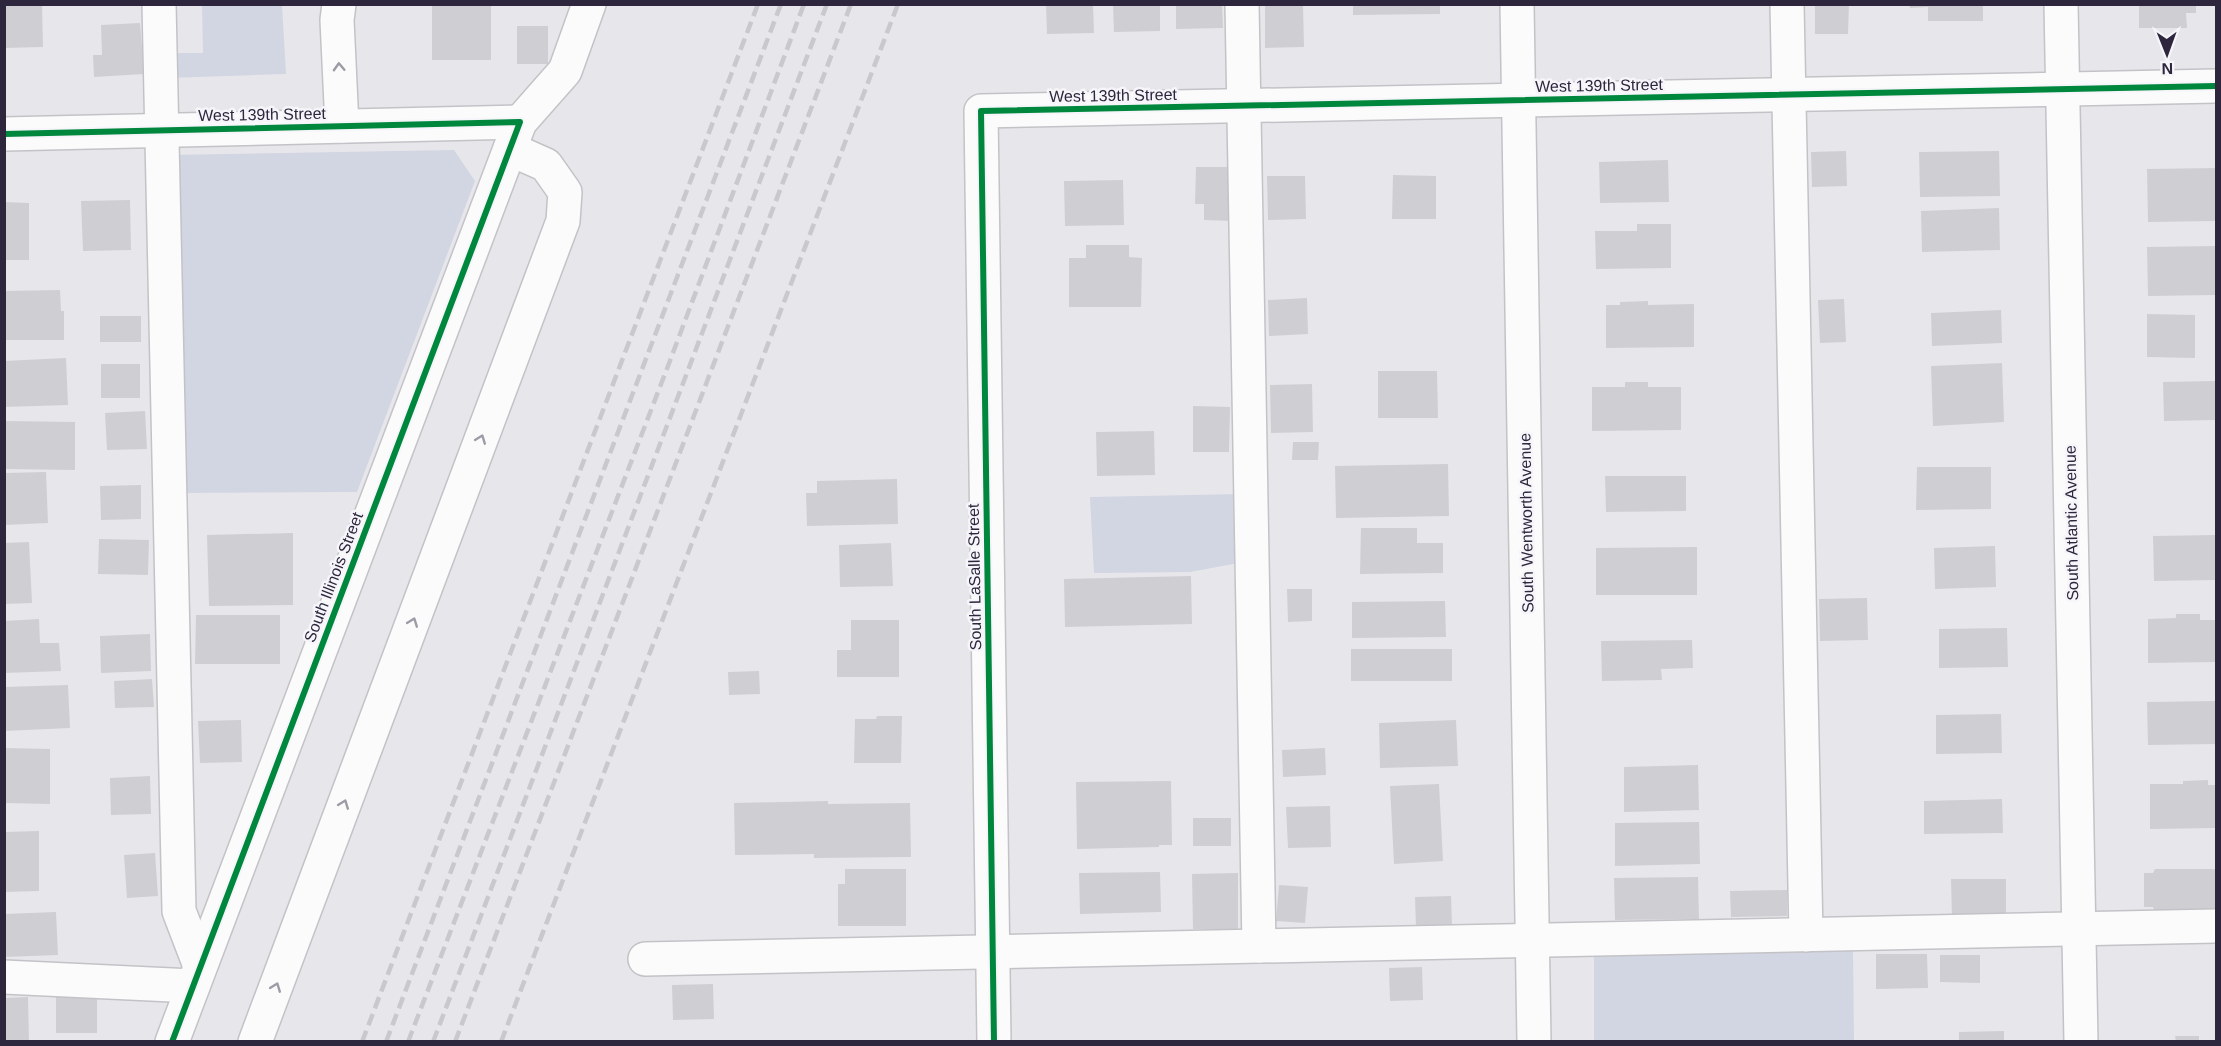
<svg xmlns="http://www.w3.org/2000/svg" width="2221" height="1046" font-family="Arial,sans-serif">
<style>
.green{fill:#d2d5e2}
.building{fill:#cfcfd3}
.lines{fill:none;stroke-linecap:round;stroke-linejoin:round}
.minor-casing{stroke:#c3c3c7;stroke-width:36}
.minor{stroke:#fbfbfc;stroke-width:33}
.rail{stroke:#c9c8cc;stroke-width:4.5;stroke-dasharray:12 6;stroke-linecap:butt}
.cycleway-casing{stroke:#f6f6fa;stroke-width:10}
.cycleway{stroke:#00873e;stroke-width:6}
.oneway{stroke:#9e9ba6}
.labels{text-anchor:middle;stroke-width:5;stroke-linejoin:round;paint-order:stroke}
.street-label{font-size:16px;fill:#2d263d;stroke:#f6f6fa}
</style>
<rect width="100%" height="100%" fill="#e7e7eb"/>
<!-- green -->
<g class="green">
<path d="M202,5H282L286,74L169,78L170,53H203Z"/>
<path d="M454,150L475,181L357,492L179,493L171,155Z"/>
<path d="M1242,494L1244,562L1190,572L1094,573L1090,497Z"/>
<path d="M1853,950L1854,1041H1594V955Z"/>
</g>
<!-- building -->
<g class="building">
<path d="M4,4H42L43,47L4,48Z"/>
<rect x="432" y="4" width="59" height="56"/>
<path d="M1046,4H1093L1094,33L1047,34Z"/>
<path d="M1113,4H1160V31L1114,32Z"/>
<path d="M1176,4H1222L1223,28L1176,29Z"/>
<path d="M1265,4H1303L1304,47L1265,48Z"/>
<path d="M1815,4H1849L1848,34H1815Z"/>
<path d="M1909,4H1983V21H1928V7L1910,8Z"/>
<path d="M2139,4H2196V13H2186L2187,28H2139Z"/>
<path d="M1353,5H1440V14L1353,15Z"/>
<path d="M140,23L144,74L94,77L93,55H102L101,25Z"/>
<rect x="517" y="26" width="31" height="38"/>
<path d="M1846,151L1847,186L1812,187L1811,152Z"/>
<path d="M1999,151L2000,196L1920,197L1919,152Z"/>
<path d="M1668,160L1669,202L1600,203L1599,162Z"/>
<path d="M1196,167H1232V221L1204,220V204H1195Z"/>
<path d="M2216,168V221L2148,222L2147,169Z"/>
<path d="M1393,175L1436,176V219H1392Z"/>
<path d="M1267,176H1305L1306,219L1268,220Z"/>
<path d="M1123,180L1124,225L1065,226L1064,181Z"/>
<path d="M130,200L131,250L83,251L81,201Z"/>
<path d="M4,202L29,203V260H4Z"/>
<path d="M1999,208L2000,250L1922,252L1921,211Z"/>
<path d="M1637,224H1671V268L1596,269L1595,231H1637Z"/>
<path d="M1086,245H1129V257L1142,258L1141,307H1069V258H1086Z"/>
<path d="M2216,246V295L2148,296L2147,247Z"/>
<path d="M60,290L61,311H64V340H4V291Z"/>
<path d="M1307,298L1308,334L1269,336L1268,300Z"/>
<path d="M1844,299L1846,342L1820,343L1818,300Z"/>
<path d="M1648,301V305L1694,304V347L1606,348V305H1620V302Z"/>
<path d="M2001,310L2002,343L1932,346L1931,313Z"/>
<path d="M2147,314L2195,315V358L2147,357Z"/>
<rect x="100" y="316" width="41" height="26"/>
<path d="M66,358L68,405L4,407V361Z"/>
<path d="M2002,363L2004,422L1933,426L1931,366Z"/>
<rect x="101" y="364" width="39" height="34"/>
<path d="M1378,371H1437L1438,418H1378Z"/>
<path d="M2216,381V420L2164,421L2163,382Z"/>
<path d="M1625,382H1648V387H1681V430L1592,431V387H1625Z"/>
<path d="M1312,384L1313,432L1271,433L1270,385Z"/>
<path d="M1193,406L1230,407L1229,452H1193Z"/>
<path d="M145,411L147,449L107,450L105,413Z"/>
<path d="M4,421L75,422V470L4,469Z"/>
<path d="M1154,431L1155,475L1097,476L1096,432Z"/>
<path d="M1293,442H1319L1318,460H1292Z"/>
<path d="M1448,464L1449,516L1336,518L1335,466Z"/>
<path d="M1917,467H1991V509L1916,510Z"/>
<path d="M46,472L48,523L4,525V473Z"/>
<path d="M1605,476H1686V511L1606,512Z"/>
<path d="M897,479L898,524L807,526L806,493H817V481Z"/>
<path d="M141,485V519L101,520L100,486Z"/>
<path d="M1361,528H1417V543H1443V573L1360,574Z"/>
<path d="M293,533V605L209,606L207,535Z"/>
<path d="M2216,535V580L2154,581L2153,536Z"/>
<path d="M99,539L149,540L148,575L98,574Z"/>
<path d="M29,542L32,603L4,604V543Z"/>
<path d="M891,543L893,586L840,587L839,545Z"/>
<path d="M1995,546L1996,587L1935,589L1934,548Z"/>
<path d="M1697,547V595H1596V548Z"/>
<path d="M1191,576L1192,624L1065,627L1064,579Z"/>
<path d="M1287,589H1312V621L1288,622Z"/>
<path d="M1867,598L1868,640L1820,641L1819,599Z"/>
<path d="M1445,601L1446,637L1352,638V602Z"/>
<path d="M2176,614H2200V620H2216V662L2148,663V619L2176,618Z"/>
<path d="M196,615H280V664H195Z"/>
<path d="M39,619L40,643H59L61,671L4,673V621Z"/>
<path d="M851,620H899V677H837V650H851Z"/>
<path d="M2007,628L2008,667L1939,668V629Z"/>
<path d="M150,634L151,671L101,673L100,636Z"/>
<path d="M1692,640L1693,668L1661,669L1662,680L1602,681L1601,641Z"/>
<rect x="1351" y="649" width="101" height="32"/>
<path d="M759,671L760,694L729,695L728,672Z"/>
<path d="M152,679L154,707L115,708L114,681Z"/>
<path d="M68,685L70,728L4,731V687Z"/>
<path d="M2216,701V744L2148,745L2147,702Z"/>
<path d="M2001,714L2002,753L1936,754V715Z"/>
<path d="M877,716H902L901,763H854L855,719H876Z"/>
<path d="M241,720L242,762L200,763L198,721Z"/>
<path d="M1456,720L1458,766L1380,768L1379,723Z"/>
<path d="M4,748L50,749V804L4,803Z"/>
<path d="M1325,748L1326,775L1283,777L1282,750Z"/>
<path d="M1698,765L1699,810L1624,812V767Z"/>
<path d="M150,776L151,814L111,815L110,778Z"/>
<path d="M2208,780V785H2216V828L2150,829V784H2183V781Z"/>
<path d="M1171,781L1172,845H1159V847L1077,849L1076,782Z"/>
<path d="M1439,784L1443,861L1394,864L1390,786Z"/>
<path d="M2002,799L2003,833L1924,834V801Z"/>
<path d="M828,801V804L910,803L911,857L814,858V854L735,855L734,803Z"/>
<path d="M1330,806L1331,847L1288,848L1286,807Z"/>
<rect x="1193" y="818" width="38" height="28"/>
<path d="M1699,822L1700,864L1615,866V823Z"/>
<path d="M39,831V891L4,892V832Z"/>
<path d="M155,853L158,896L127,898L124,855Z"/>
<path d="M845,869H906V926H838V884H845Z"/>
<path d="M2155,869H2216V911L2154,910L2153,907H2144V873H2153Z"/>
<path d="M1160,872L1161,912L1080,914L1079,873Z"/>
<path d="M1238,873V929H1193L1192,874Z"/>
<path d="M1698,877L1699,919L1615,920L1614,878Z"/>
<path d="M1951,879H2006V918H1952Z"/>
<path d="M1279,885L1308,887L1305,923L1276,921Z"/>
<path d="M1787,890V916L1731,917L1730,891Z"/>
<path d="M1451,896L1452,926L1416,927L1415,897Z"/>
<path d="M56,912L58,955L4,957V914Z"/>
<path d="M1876,954H1927L1928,988L1876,989Z"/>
<path d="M1940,955H1980V983L1940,982Z"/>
<path d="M1422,967L1423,1000L1390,1001L1389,968Z"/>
<path d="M713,984L714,1019L673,1020L672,985Z"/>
<path d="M56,993L97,994V1033H56Z"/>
<path d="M28,997L29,1042H4V998Z"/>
<path d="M2004,1031V1042H1959V1032Z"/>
<path d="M2175,1036H2199V1042H2176Z"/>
</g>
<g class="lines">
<!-- minor casing -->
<g class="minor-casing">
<g id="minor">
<path d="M159,4L179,911L200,966"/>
<path d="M339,4L337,20L342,126"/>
<path d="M1242,4L1259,946"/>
<path d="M1517,4L1534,1042"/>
<path d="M1787,4L1806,935"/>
<path d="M2061,4L2081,1042"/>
<path d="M4,134L520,122"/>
<path d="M645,959L2216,926"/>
<path d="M4,977L193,986"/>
<path d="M172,1042L520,122L565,71L589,4"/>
<path d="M255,1042L563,221L565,192L546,165L510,149"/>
<path d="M994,1042L981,111L2216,86"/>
</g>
</g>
<!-- minor -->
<use href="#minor" class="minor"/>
<!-- rail -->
<g class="rail">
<path d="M362,1042L758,4"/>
<path d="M386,1042L781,4"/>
<path d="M408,1042L668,366L804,4"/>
<path d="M433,1042L827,4"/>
<path d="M455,1042L851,4"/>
<path d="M501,1042L898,4"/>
</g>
<!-- cycleway casing -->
<g class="cycleway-casing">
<g id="cycleway">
<path d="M4,134L520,122L172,1042"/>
<path d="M994,1042L981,111L2216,86"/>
</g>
</g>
<!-- cycleway -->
<use href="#cycleway" class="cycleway"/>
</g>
<!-- one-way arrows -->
<defs><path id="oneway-chevron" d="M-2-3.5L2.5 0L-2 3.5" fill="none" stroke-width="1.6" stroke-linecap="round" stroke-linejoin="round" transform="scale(1.5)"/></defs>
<g class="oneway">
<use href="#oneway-chevron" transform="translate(339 67) rotate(-92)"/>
<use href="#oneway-chevron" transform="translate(481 439) rotate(-69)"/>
<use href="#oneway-chevron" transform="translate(413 622) rotate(-69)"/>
<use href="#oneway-chevron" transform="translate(344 804) rotate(-69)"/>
<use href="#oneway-chevron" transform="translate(276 987) rotate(-69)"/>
</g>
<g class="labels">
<!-- street labels -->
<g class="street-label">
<text transform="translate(1599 85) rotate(-1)" y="6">West 139th Street</text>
<text transform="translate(1113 95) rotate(-1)" y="6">West 139th Street</text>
<text transform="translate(262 114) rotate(-1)" y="6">West 139th Street</text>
<text transform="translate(1526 523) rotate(-91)" y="6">South Wentworth Avenue</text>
<text transform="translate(2071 523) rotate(-91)" y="6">South Atlantic Avenue</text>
<text transform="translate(333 577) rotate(-69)" y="6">South Illinois Street</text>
<text transform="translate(974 577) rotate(-91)" y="6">South LaSalle Street</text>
</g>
</g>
<!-- border -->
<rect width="2221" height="1046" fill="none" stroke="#2d263d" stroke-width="12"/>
<!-- north arrow -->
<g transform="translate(2167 54) rotate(179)" stroke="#f6f6fa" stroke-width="4.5" paint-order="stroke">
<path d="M0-4.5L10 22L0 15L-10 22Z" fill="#2d263d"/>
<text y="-9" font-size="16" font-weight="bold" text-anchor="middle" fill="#2d263d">N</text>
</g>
</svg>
